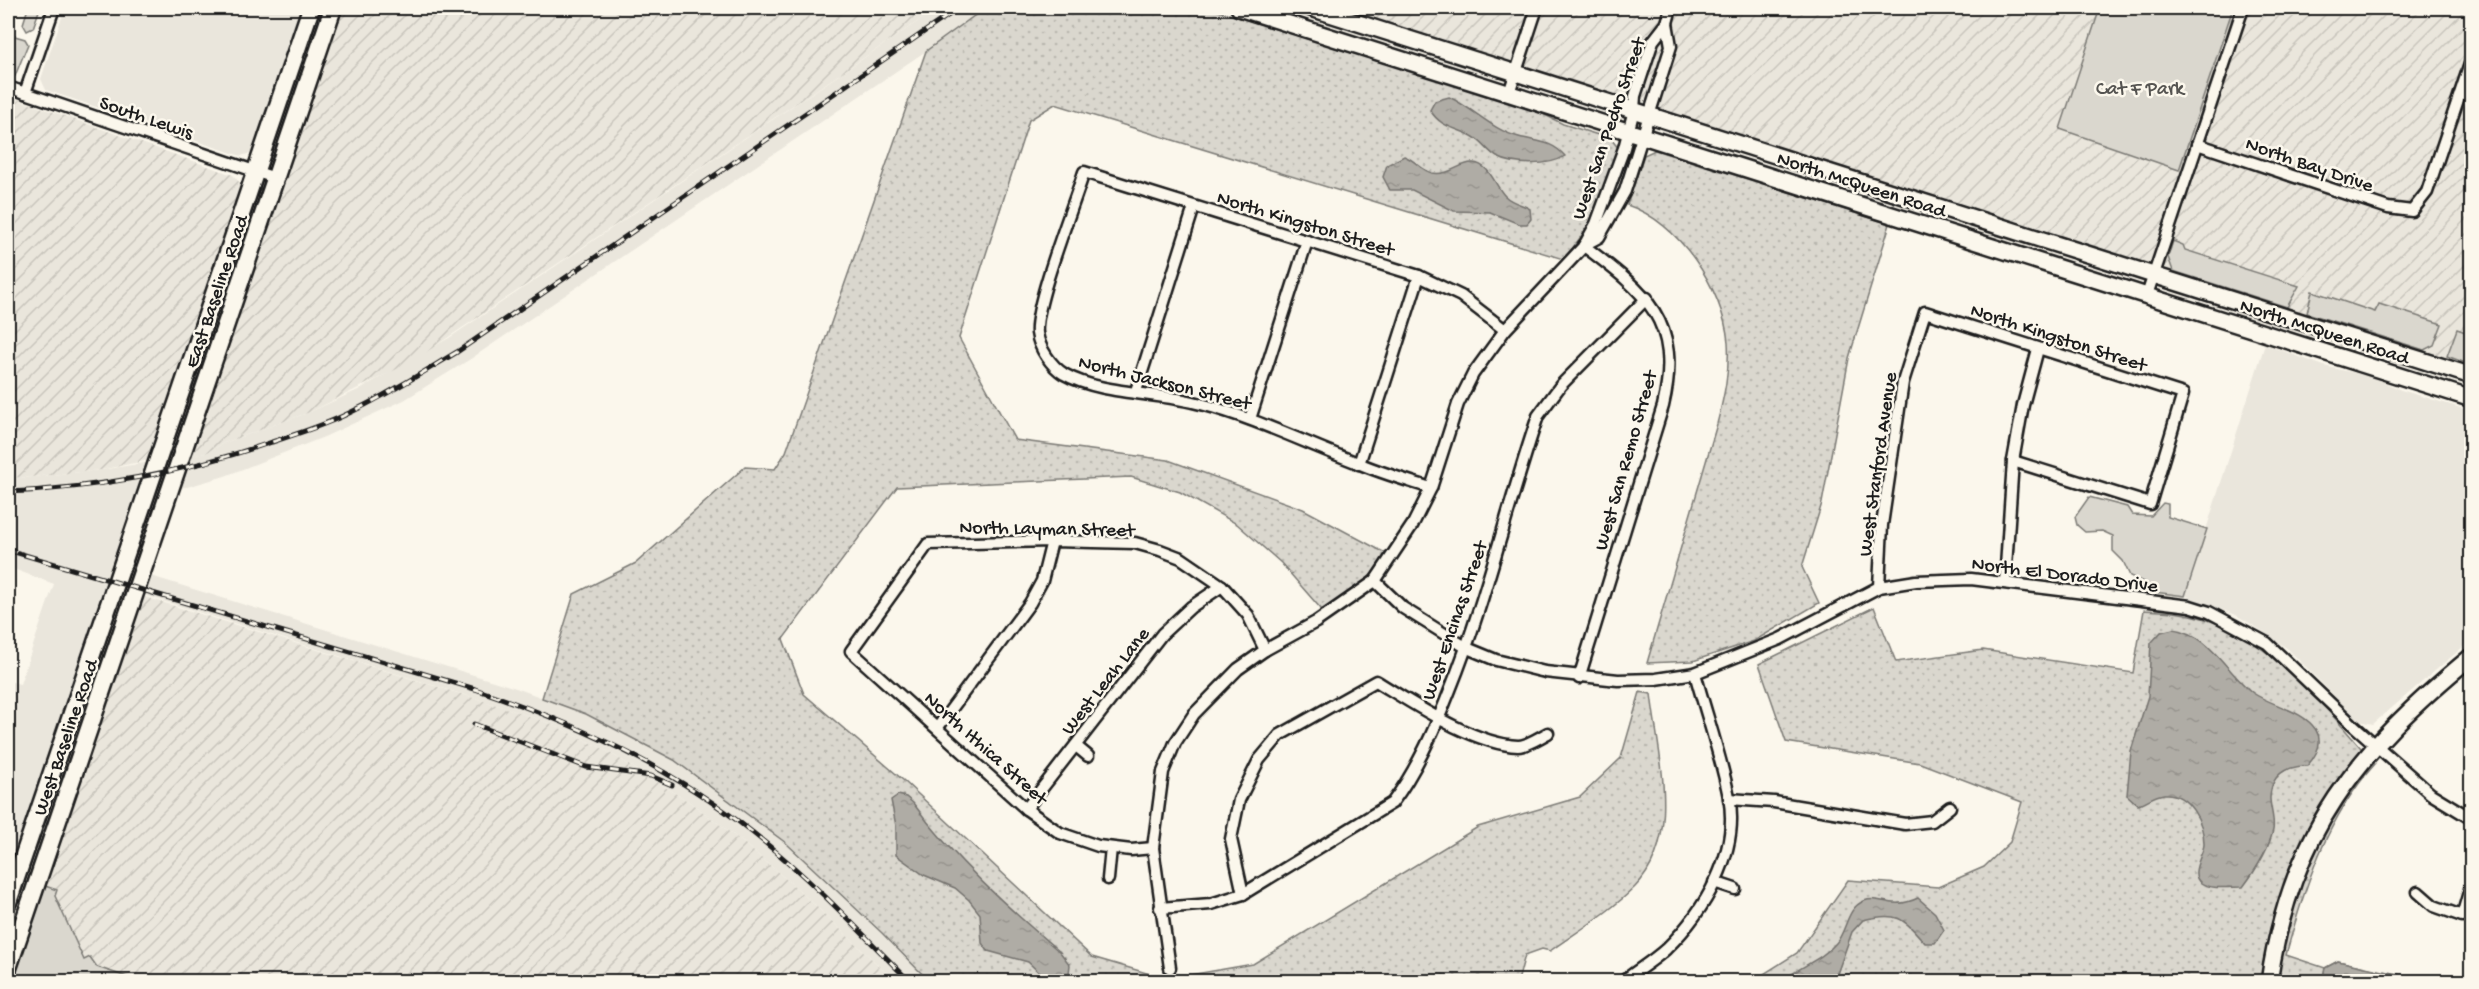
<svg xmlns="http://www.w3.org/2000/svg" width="2479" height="989" font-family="'Gochi Hand',sans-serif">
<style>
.built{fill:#eae6dc}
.industrial{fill:url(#industrial-furrows)}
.grass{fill:url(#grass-dots);stroke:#7b7a75;stroke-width:1.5}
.park{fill:#dad7ce;stroke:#7b7a75;stroke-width:1.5}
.water{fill:url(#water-ripples);stroke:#74726e;stroke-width:1.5}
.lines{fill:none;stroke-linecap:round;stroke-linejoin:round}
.minor-casing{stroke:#1c1c1c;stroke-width:15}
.secondary-casing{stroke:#1c1c1c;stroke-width:20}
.primary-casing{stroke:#1c1c1c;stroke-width:21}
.minor{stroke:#fbf7ec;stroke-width:10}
.secondary{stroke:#fbf7ec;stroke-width:15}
.primary{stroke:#fbf7ec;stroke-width:16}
.rail-casing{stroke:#1c1c1c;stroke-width:5}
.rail{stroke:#fbf7ec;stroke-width:3;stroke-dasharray:9;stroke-linecap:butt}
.labels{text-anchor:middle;stroke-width:5;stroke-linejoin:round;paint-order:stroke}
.park-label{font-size:20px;fill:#555451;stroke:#fbf7ec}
.street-label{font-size:20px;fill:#1c1c1c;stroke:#fbf7ec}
</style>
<defs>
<pattern id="industrial-furrows" width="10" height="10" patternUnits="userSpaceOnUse" patternTransform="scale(1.5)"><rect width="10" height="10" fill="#eae6dc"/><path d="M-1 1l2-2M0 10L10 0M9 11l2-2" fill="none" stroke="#c8c5bc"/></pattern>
<pattern id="grass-dots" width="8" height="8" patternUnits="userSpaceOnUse" patternTransform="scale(1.5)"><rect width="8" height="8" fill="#dad7ce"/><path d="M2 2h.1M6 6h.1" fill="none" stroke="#bab8b0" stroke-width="1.8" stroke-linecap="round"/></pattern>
<pattern id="water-ripples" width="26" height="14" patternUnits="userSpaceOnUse" patternTransform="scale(1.5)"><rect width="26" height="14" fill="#afaca5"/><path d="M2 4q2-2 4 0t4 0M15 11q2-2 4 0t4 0" fill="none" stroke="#96938d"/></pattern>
</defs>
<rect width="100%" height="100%" fill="#fbf7ec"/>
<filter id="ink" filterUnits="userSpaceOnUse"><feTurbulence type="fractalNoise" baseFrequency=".0167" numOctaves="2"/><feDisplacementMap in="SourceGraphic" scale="12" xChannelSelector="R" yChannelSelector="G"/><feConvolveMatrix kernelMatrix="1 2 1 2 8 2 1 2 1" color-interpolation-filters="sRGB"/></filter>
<g filter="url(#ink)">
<!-- built -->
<g class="built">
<path d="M65,8H302L258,142L251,153L241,156L46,90L41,79Z"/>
<path d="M938,8H985L926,51L472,358L404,400L324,437L225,476L187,487L140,490L115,565L516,688L586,714L625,733L674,760L786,843L882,933L929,981H895L799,890L739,839L691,803L602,748L549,723L500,706L108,584L8,876V681L20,684L54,584L8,567V475L21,478L101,470L206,453L224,443L310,412L358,390L449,338Z"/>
<path d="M2265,344L2324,366L2373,377L2401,390L2471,411V640L2373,724L2359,721L2288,649L2259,629L2236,615L2185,596Z"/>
</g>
<!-- industrial -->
<g class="industrial">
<path d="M341,8H938L413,361L310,412L224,443L206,453L191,456Z"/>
<path d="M1339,8H2471V366L2138,262Z"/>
<path d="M8,96L233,175L241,184L149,460L101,470L20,478L8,475Z"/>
<path d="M142,596L500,706L549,723L602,748L691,803L739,839L799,890L895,981L11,982Z"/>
</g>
<!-- grass -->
<g class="grass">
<path d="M985,8H1209L1537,111L1563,124L1611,139L1619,149C1604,191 1595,225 1563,259L1055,104L1029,120L959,338L1015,440L1168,460L1303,509L1389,555L1359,588L1322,610L1281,563L1237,524L1180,492L1131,477L897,487L783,639L804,694L903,780L1092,957L1167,979L1253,964L1478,827L1580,797L1621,758L1640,692L1651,694C1658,755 1683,838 1635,887C1610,912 1578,931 1550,951L1542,949L1525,955L1518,981H929L882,933L786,843L674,760L586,714L542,698L574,594L636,563L745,467L775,469L786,452L926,51Z"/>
<path d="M1655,150L1890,224L1849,358L1822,503L1802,567L1819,603L1754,641L1693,661L1647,663L1717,424C1724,397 1730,370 1728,342C1723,289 1679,222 1627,205L1644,155Z"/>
<path d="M1874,607L1896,662L1983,650L2133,673L2144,610C2156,611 2168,611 2180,613C2263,625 2323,706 2375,764C2327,817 2304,888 2286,955L2325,968L2338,961L2425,981L1751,982L1797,953L1848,880L1938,887L1984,867L2010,842L2022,802L1920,763L1786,742L1759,664Z"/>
</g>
<!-- park -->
<g class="park">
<path d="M28,8H40L33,28L27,31L23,24Z"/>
<path d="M2100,8H2233L2179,170L2060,129Z"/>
<path d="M8,34L25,39L28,44L15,76L8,75Z"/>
<path d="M2173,241L2183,245L2185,250L2299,286L2287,307L2173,271L2168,257Z"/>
<path d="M2312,291L2375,312L2379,304L2442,324L2434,345L2424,350L2307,313Z"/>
<path d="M2457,329L2471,334V365L2447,356Z"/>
<path d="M2089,497L2127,507L2132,515L2151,516L2163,503L2168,504V517L2207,529L2185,596L2154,592L2150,585L2130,576L2123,561L2113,551V536L2102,531L2085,532L2077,525L2075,517Z"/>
<path d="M45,886L57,890L55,896L84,960L90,957L97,967L139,981H13Z"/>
</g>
<!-- water -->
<g class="water">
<path d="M1449,97C1473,108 1492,130 1519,137C1537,142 1551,140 1565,156C1550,166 1514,166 1497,157C1488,152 1482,141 1472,136C1455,127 1441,128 1430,110L1435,101Z"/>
<path d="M1404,156C1415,160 1421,170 1432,173C1451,176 1460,162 1473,163C1490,164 1495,186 1505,196C1512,203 1522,204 1530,209L1531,219L1527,224H1519L1490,212L1454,211L1412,190H1390L1383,177L1387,165Z"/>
<path d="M2173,629C2209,633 2226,672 2253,693C2272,706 2303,710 2316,730C2324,743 2316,756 2307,766C2287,766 2271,774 2270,798C2270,808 2275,819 2273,830C2269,850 2255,871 2243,887C2231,887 2211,890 2201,883C2188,874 2204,854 2204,844C2204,823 2189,792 2164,794C2155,795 2147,801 2138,805L2127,795L2131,751L2148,696L2151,643L2161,632Z"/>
<path d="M898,795L906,797L913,803C954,859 1007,907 1060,952L1070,965L1068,981H1048L1028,962L988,951L982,943L980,914L969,900L955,888L924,875L896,855V826L891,800Z"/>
<path d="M1918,898L1935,913L1944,930L1935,943H1925C1903,918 1898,911 1863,920L1852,932L1837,974L1831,980L1783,981C1797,967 1821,961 1836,943C1847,931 1846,908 1864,901C1881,895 1891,911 1918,898Z"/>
<path d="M2338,961L2415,978L2425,981H2322L2325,968Z"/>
</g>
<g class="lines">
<!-- minor casing -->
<g class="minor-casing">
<g id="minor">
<path d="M8,87L275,178"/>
<path d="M25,93L54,8"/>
<path d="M1509,93L1537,8"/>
<path d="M2197,144L2388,208L2412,211L2427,192L2472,58"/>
<path d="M1584,245L1599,237L1625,191L1671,46L1667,23"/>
<path d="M2147,295L2243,8"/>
<path d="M1136,391L1194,207"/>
<path d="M1250,419L1307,241"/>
<path d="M1359,464L1419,276"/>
<path d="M1431,488C1406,480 1381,473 1358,463C1305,443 1255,418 1201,404C1159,392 1101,395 1064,374C1051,366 1039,348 1037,333C1034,305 1074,204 1084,172L1419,276L1461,296L1505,330"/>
<path d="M1375,581L1403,608L1467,648L1496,660L1545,672L1618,680L1656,679L1695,673L1780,639L1879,587L1916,581L1971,579L2190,606L2209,612L2267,643L2352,724L2431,794L2472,819"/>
<path d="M2005,582L2013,461L2023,405L2038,349"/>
<path d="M1879,587L1882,525L1903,382L1925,312L2183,394L2150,504L2013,461"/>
<path d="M1579,678L1663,406C1683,321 1646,293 1584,246"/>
<path d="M938,727L1030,603L1042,581L1052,541"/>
<path d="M1076,746L1088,756"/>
<path d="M1729,799L1774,802L1905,824L1932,821L1950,807"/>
<path d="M1026,809L1162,634L1191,607L1222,586"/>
<path d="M1153,848L1131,850L1098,846L1060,833L1026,809L851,651L928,544L1052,541L1135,543L1160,550L1181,558L1222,586L1248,615L1265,650"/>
<path d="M1108,879L1111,848"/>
<path d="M1714,882L1735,889"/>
<path d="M2418,892L2434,906L2462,916L2472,882"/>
<path d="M1243,894L1231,839L1239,800L1259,760L1280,735L1376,681C1414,704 1473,744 1518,746C1527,746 1540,737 1548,733"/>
<path d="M1160,908L1211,904L1243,894L1392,803C1417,770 1435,729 1450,690C1486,601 1507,507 1538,416L1561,385L1647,298"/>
<path d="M1170,968L1153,848L1163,772L1175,743L1194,714L1238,669L1265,650L1316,622L1375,581L1413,524L1431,488L1458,404L1473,374L1505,330L1584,246L1596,224L1624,148L1634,110L1635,96L1653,41L1667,23L1671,8"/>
<path d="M1622,982C1636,971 1653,961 1666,949C1704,912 1740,853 1729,797C1721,756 1706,714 1695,673"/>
</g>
</g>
<!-- secondary casing -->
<g class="secondary-casing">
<g id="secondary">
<path d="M1239,8L2472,399"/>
<path d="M1311,8L2472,376"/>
<path d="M2269,982C2291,831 2358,750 2472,656"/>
</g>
</g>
<!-- primary casing -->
<g class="primary-casing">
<g id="primary">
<path d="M8,902L311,8"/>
<path d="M8,968L333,8"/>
</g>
</g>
<!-- minor -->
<use href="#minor" class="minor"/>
<!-- secondary -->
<use href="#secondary" class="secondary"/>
<!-- primary -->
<use href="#primary" class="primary"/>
<!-- rail casing -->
<g class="rail-casing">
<g id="rail">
<path d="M8,492C99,488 185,472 272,442C297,434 322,426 345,415C384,397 420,374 457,352L959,8"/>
<path d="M8,550L475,689C573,722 670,766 752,832C809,877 859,930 910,982"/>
<path d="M474,724L586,767L651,776L672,785"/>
</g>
</g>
<!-- rail -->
<use href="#rail" class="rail"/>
</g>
</g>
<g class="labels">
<!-- park labels -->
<g class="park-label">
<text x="2140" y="94">Cat F Park</text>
</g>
<!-- street labels -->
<g class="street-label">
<text transform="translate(147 116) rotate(19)" y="7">South Lewis</text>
<text transform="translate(1607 128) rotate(-71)" y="7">West San Pedro Street</text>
<text transform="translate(2310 163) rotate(19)" y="7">North Bay Drive</text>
<text transform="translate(1862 183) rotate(18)" y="7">North McQueen Road</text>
<text transform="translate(1306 222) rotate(17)" y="7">North Kingston Street</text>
<text transform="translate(215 291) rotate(-71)" y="7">East Baseline Road</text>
<text transform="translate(2325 330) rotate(18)" y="7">North McQueen Road</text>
<text transform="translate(2059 336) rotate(18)" y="7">North Kingston Street</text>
<text transform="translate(1165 381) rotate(14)" y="7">North Jackson Street</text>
<text transform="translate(1624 460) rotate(-74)" y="7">West San Remo Street</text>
<text transform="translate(1876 464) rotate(-82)" y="7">West Stanford Avenue</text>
<text transform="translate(1047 527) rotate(1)" y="7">North Layman Street</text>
<text transform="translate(2065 573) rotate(7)" y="7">North El Dorado Drive</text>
<text transform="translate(1453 620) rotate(-71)" y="7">West Encinas Street</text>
<text transform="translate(1104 680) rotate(-52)" y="7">West Leah Lane</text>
<text transform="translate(64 737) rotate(-71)" y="7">West Baseline Road</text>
<text transform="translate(987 747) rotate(42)" y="7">North Ithica Street</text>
</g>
</g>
<!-- margin -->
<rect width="2479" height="989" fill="none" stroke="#fbf7ec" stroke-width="30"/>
<rect x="15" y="15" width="2449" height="959" fill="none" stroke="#1c1c1c" stroke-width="2" filter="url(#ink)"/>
</svg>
